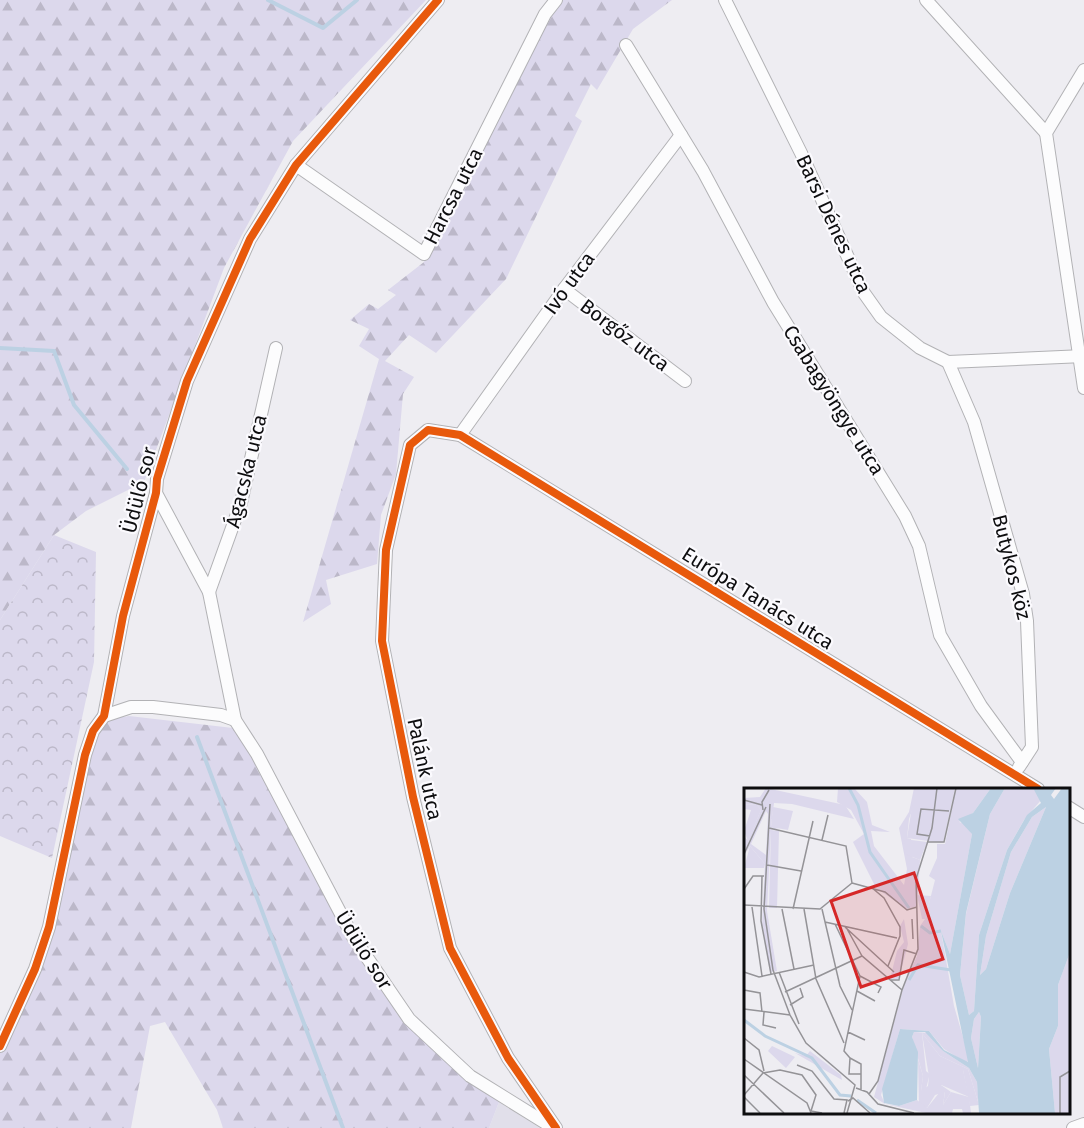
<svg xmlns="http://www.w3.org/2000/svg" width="1084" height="1128" font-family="'Fira Sans',sans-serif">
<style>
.built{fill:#e1dfea}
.forest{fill:url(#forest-firs)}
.park{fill:url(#park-crowns)}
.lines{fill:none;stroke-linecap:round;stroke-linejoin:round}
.stream{stroke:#bcd1e3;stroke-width:4}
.street-casing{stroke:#b2b2b5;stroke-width:14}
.street{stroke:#fcfcfd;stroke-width:12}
.cycleway-casing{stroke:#fbfafe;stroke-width:11}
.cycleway{stroke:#e8590c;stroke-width:8}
.labels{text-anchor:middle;stroke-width:4.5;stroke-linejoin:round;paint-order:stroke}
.street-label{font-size:20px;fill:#0d0d0f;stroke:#fbfafe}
.inset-river{fill:none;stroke:#bcd1e3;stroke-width:3}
.inset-road{fill:none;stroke:#949397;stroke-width:1.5}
.view{fill:#d62828;fill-opacity:0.15;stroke:#d62828;stroke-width:3}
.inset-edge{fill:none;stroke:#0d0d0f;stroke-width:3}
</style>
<defs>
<pattern id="forest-firs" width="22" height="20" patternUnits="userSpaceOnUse" patternTransform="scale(1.5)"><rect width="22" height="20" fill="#dcd8ec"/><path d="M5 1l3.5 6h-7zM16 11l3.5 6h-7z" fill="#bcb8c9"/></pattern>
<pattern id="park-crowns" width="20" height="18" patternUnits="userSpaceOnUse" patternTransform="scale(1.5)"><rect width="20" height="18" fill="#dcd8ec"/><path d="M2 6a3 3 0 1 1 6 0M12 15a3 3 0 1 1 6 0" fill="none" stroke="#bcb8c9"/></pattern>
</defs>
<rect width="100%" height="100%" fill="#eeedf2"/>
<!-- built -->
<path class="built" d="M499,1102L540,1128H489Z"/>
<!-- forest -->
<g class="forest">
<path d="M0,0H426L293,141L224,268L144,482L86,511L54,535L0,620Z"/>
<path d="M561,0H672L633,29L597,90L591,84L575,116L582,121L506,279L436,353L409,335L385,361L414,377L403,394L396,474L381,515L377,564L326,580L331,604L303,622L379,359L359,346L369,329L350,320L369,304L378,309L396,295L388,290L424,262L548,18Z"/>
<path d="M129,716L233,728L257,754L326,895L415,1032L499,1102L489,1128H223L217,1110L165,1022L150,1026L131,1128H0V1052L52,938L90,739L97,721Z"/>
</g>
<!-- park -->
<path class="park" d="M54,535L96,552L94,662L52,858L0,836V620Z"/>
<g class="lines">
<!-- stream -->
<g class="stream">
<path d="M268,0L323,28L357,0"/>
<path d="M0,348L54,351L74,405L127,469"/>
<path d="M197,737L343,1128"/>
</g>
<!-- street casing -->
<g class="street-casing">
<g id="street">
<path d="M725,0L801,153L864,293L881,317L920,348L948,362L1084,356"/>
<path d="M926,0L1046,133"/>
<path d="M626,45L703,171L773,302L905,516L919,546L940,635L981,706L1022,762"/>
<path d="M1084,70L1046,133L1084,388"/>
<path d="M296,165L424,254L545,14L556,0"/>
<path d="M564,289L685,381"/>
<path d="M948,362L974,422L1023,594L1027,621L1032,747L1019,767"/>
<path d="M460,435L564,289L681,135"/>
<path d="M156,493L209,592L235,720"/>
<path d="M209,592L241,503L276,348"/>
<path d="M104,716L131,707H153L221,715L235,720L257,754L353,937L409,1019L470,1076L552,1127"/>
<path d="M1068,807L1084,817"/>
<path d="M0,1046L35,969L49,927L85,755L93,731L104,716L123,616L156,493L157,479L187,381L250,239L296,165L438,0"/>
<path d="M556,1128L508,1058L450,948L413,797L382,641L386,550L410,445L428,430L460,435L1038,789"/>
<path d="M1073,1128L1084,1124"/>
</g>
</g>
<!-- street -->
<use href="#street" class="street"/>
<!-- cycleway casing -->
<g class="cycleway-casing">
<g id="cycleway">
<path d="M0,1046L35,969L49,927L85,755L93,731L104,716L123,616L156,493L157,479L187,381L250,239L296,165L438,0"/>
<path d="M556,1128L508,1058L450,948L413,797L382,641L386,550L410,445L428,430L460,435L1038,789"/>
</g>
</g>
<!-- cycleway -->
<use href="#cycleway" class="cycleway"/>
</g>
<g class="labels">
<!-- street labels -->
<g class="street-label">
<text transform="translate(453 196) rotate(-63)" y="7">Harcsa utca</text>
<text transform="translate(834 224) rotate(65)" y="7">Barsi Dénes utca</text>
<text transform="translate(569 283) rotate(-54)" y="7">Ivó utca</text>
<text transform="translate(625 335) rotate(37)" y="7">Borgőz utca</text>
<text transform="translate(834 400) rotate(58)" y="7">Csabagyöngye utca</text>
<text transform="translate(246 471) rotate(-76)" y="7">Ágacska utca</text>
<text transform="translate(139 490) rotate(-76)" y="7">Üdülő sor</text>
<text transform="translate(1012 567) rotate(76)" y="7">Butykos köz</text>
<text transform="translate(758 598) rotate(32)" y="7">Európa Tanács utca</text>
<text transform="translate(425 769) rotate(78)" y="7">Palánk utca</text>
<text transform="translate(364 950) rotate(58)" y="7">Üdülő sor</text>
</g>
</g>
<!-- overview -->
<g transform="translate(744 788)">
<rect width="326" height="326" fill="#eeedf2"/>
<path d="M22,0L101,17L110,31L48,16L30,15L27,38L35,40L27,42L23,123L33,183L26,184L18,138L21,76L6,58L0,68V49L4,52L17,22L13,17L0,16V10L16,9ZM22,23L24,26L22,67L7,56ZM178,245L196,268L224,281L235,317L226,318L219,282L197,297L207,304L199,317L201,304L191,307L183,320L175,318L174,271L179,288L177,303L184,298L185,289Z" fill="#dcd8ec" fill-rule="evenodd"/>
<path d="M94,0H110L123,14L128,37L146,44L127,43L130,58L160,97L163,81L155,40L165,24L170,0H176L165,31L163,50L167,51L168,69L176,72L173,118L163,121L132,100L109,54L120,46L107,22L93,14ZM212,0H247L229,25L215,34L224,37L228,46L206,166L197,143L210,218L225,270L223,275L200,261L185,243L156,241L137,307L141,316L155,318L173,312L183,320L195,305L201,303L199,317L207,304L225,309L227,325H219L218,321H209L208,325H182L141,316L130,309L161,194L173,168L176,138L181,131L191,92L185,88L193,70V56H201ZM261,0H289L297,12L280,32L263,62L235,147L230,223L225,227L216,187L222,126L246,26ZM0,16L13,17L17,22L4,53L0,43L7,22L0,21ZM29,19L49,23L44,42L27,39ZM302,19L266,105L242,181L236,187L242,148L267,64L288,29ZM27,42L35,43L33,120H25ZM6,58L21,76L20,80H0ZM160,131L164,156L155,191H146L153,163L160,154L156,138ZM325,167V325H311L305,261L314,238V197ZM235,224L237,229L234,280L227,250L230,231ZM170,244L185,245L199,263L225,280L233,294L235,317L224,281L196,268L178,245L182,283L189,289H185L181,305L177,303L179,288L168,249ZM66,263L97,287L98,292L51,265L62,268Z" fill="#dcd8ec"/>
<path d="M160,51L183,54L176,72L161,66ZM173,107L187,108L181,131H178ZM200,271L219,282L225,309L195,296L197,272Z" fill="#dcd8ec"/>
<path d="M171,0H211L199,55L163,50ZM28,258L51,269L42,280L24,263Z" fill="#dcd8ec"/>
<path d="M247,0H261L246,26L222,125L216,187L225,227L230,223L235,147L263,62L283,27L297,15L289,0H312L307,7L310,11L318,0H325V167L314,197V238L305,261L311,325H235L233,294L225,280L199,263L181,244H170L168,249L174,264L173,312L155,318L140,315L138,301L156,241L185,243L200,262L224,274L197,143L206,166L228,46L214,31L229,25ZM302,19L266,105L242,181L236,187L242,148L267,64L288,29ZM235,224L237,229L234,280L227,250L230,231Z" fill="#bcd1e3" fill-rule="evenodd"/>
<path class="inset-river" d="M105,0L114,17L126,64L165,120M177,138L186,145L197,143M165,192L174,177L207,182M0,232L21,248L68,270L96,307L107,308M113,312L132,325"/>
<path class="inset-road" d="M0,12L18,17M26,16L20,121L29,182L46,227L62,255L111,297L103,325M19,22L18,14L25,2M25,40L102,58L108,95M186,48L173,46L177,21L205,23M78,52L84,27M184,54H200L212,0M0,66L22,19M23,77L57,83M18,88L17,133L27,186M108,95L141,104L163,122L173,119M127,99L140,110L156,139V148L144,178M0,101L9,88H20M0,117L76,121L108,95M8,119L18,188M38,121L50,181M49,121L69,33M60,121L72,191L100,255M78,121L96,198L108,222M168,131L169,151M81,134L153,150M91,136L116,188L100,263L106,270L105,286H117M101,139L150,184M102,139L118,168M0,184L15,189L70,177M35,184L55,236M116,188L137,199L134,205M146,192H155L160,162L173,166M0,202L16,205L18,224M113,203L131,213M41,204L118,168L158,202M46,217L59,209L56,200M0,221L46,227M20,224L19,237L32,240M104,244L121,252M0,250L15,262L20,283M106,270L117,276V302M0,271L63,315L67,325M53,277L68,283L90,311L103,312L100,325M19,285L36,282L58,287L72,307L67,323L78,325M0,287L40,325M112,300L123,304L134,316L170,325M125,306L134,293L158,202L174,161L172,91L188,40L193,0M0,307L19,285M0,309L16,325M104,313L109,310L126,325M316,325V289L326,283"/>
<path class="view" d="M170,85L199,171L117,199L87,113Z"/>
<rect width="326" height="326" class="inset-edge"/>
</g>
</svg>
